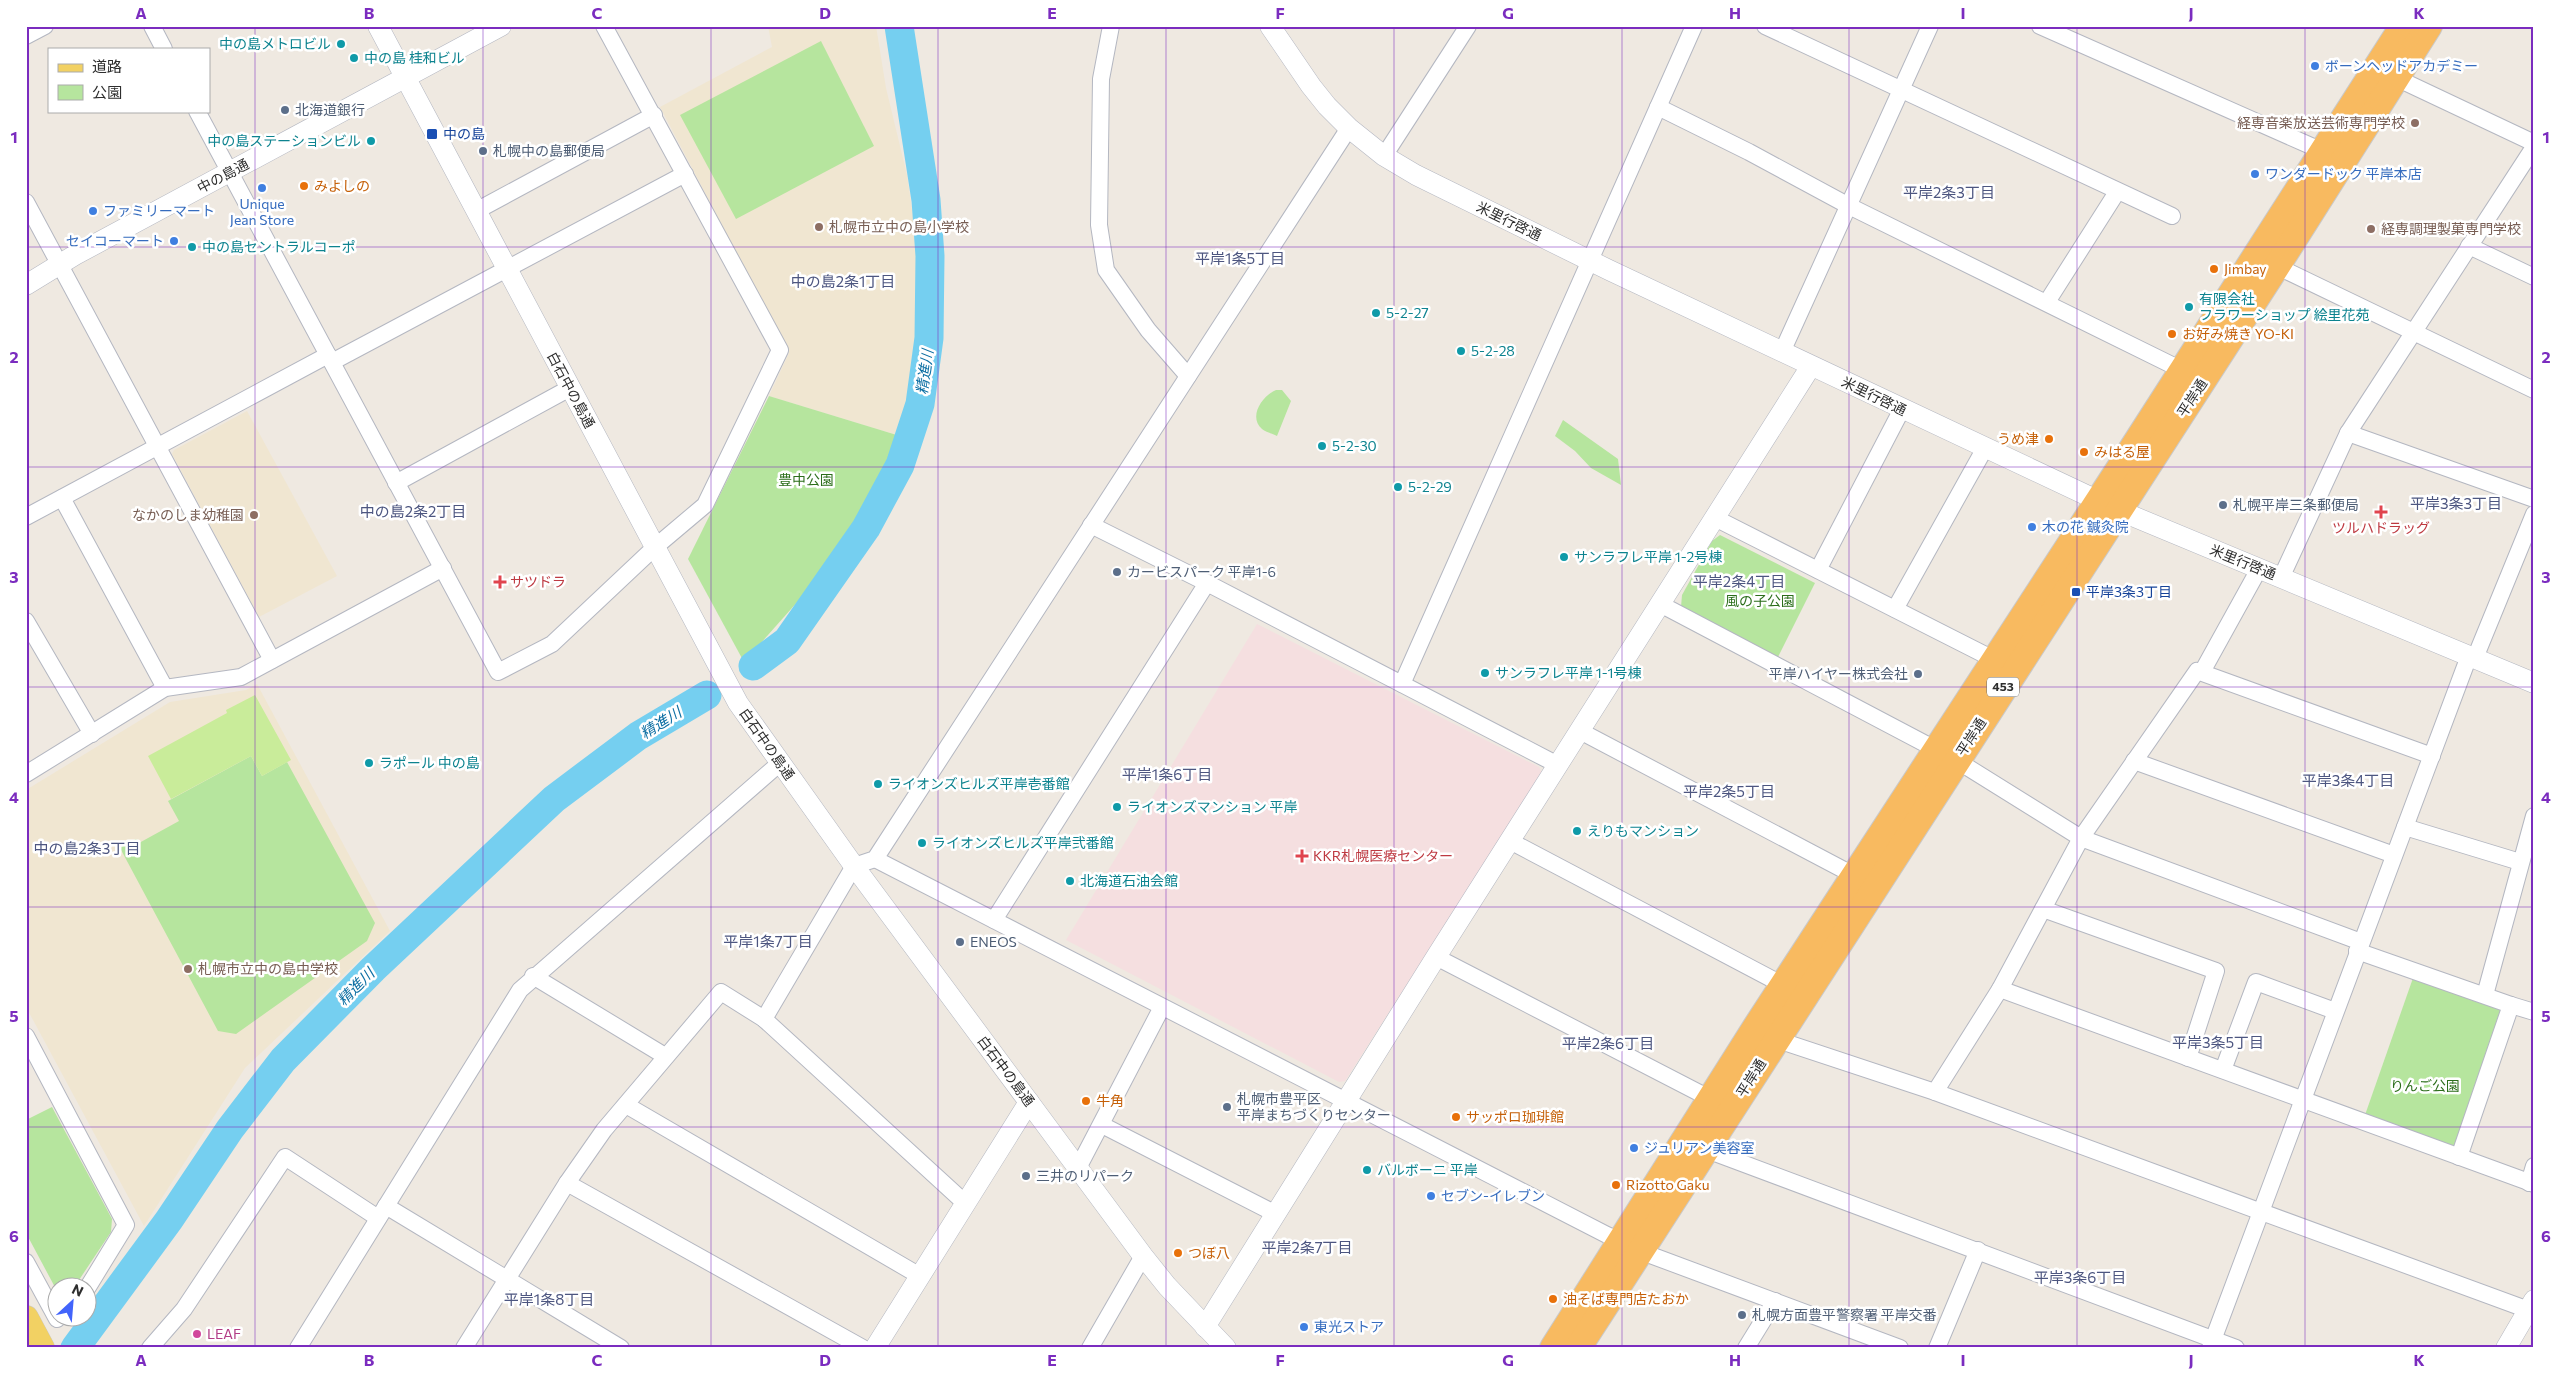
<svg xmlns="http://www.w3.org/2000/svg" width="2560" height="1374" font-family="Commissioner,'Noto Sans JP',sans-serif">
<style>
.education{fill:#f0e6d1}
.medical{fill:#f5dfe0}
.green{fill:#b6e59e}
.pitch{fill:#c9ec9a}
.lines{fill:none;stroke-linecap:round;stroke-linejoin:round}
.river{stroke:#75cff0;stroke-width:29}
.minor-casing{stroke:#b4b7c1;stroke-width:18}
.tertiary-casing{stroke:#b4b7c1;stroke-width:21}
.primary-casing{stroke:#c9c9c9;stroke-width:26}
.trunk-casing{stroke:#c9c9c9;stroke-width:28}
.minor{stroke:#fff;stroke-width:16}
.tertiary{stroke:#fff;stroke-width:20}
.primary{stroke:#f2d163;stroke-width:25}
.trunk{stroke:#f8ba60;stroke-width:26}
.grid{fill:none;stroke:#7b2cbf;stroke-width:1;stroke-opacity:0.55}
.culture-dot{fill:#0f9aa8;stroke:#fff;stroke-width:2}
.shop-dot{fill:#3f7fe0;stroke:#fff;stroke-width:2}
.service-dot{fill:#5c6f8a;stroke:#fff;stroke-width:2}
.education-dot{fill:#8d6e63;stroke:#fff;stroke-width:2}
.transit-dot{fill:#1a4fb4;stroke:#fff;stroke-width:2}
.food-dot{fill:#e8710a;stroke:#fff;stroke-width:2}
.health-dot{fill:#e0444e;stroke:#fff;stroke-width:2}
.hotel-dot{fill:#d1479c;stroke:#fff;stroke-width:2}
.labels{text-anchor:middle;stroke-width:5;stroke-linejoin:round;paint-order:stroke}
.shield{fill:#fff;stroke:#6d6d6d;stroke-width:1}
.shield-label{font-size:12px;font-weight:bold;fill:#2e2e2e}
.culture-label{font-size:14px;fill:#0d838f;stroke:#fff;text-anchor:start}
.shop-label{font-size:14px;fill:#366cbe;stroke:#fff;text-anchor:start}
.service-label{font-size:14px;fill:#4e5e75;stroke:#fff;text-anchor:start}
.education-label{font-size:14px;fill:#785e54;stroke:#fff;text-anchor:start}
.transit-label{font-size:14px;fill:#164399;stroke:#fff;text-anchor:start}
.street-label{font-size:14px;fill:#2e2e2e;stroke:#fff}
.food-label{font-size:14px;fill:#c56008;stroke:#fff;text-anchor:start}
.park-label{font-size:14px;fill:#2c6e1b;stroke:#fff}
.health-label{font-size:14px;fill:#be3a42;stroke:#fff;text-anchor:start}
.hotel-label{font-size:14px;fill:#b23c85;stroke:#fff;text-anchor:start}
.neighbourhood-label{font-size:15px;fill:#4d5680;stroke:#fff}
.water-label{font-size:15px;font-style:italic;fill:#0d6fa3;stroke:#fff}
.neatline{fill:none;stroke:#7b2cbf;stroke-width:2}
.grid-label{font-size:16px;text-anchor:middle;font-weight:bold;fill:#7b2cbf}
</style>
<rect width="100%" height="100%" fill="#efe9e1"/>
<!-- education -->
<g class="education">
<path d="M768,26H876L886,88L907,175L922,278L920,366L900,436L769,396L789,353L660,107L772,47Z"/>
<path d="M247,411L337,576L259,617L172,454L174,450Z"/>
<path d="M257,684L390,931L245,1068L144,1226L26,1007V837L30,832L26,822V790L170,702L246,690Z"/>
</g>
<!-- medical -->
<path class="medical" d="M1257,624L1539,767L1542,773L1345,1081L1339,1082L1066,940Z"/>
<!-- green -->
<g class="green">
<path d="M821,41L874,146L736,219L680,115Z"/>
<path d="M1276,390H1282L1291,401L1277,436C1273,434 1266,432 1262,429C1248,417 1262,396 1276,390Z"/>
<path d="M769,396L900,436L869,512L831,564L744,662L688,559Z"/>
<path d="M1563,420L1618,459L1621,485L1591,468L1575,451L1555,436Z"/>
<path d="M1720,535L1815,583L1778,657L1681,607L1682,595L1712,541Z"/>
<path d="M251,756L262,776L287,762L375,923L367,941L236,1034L218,1031L120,848L136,839L139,843L179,821L168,801Z"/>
<path d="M2413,978L2501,1009L2456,1144L2450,1147L2365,1115Z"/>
<path d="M52,1107L112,1219L111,1232L75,1286H58L57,1291L26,1233V1120Z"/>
</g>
<!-- pitch -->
<path class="pitch" d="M255,695L291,760L262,776L251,756L171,799L148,756L227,713L226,710Z"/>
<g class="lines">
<!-- river -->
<g class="river">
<path d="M753,666L787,641L866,528L900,465L920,404L929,338L930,256L926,200L899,26"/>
<path d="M75,1348L169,1220L230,1129L283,1060L373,969L554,799L638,736L707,695"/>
</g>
<!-- minor casing -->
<g class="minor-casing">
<g id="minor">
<path d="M152,26L164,49"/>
<path d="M1111,26L1101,79L1099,225L1106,270L1148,330L1188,376"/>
<path d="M1765,26L2172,216"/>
<path d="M2040,26L2311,146L2329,157"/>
<path d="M26,36L45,26"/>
<path d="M2390,75L2534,143"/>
<path d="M1658,107L1749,152L1849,206L2190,374"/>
<path d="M197,111L498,672L552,644L654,548L705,505L780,350L604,26"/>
<path d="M1384,156L1468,26"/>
<path d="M26,202L272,660"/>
<path d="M476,211L654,115"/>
<path d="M2469,246L2534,277"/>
<path d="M2270,263L2534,390"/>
<path d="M2047,302L2117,192"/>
<path d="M1782,352L1930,26"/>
<path d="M332,362L685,174"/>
<path d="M2348,433L2534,499"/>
<path d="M396,483L570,388"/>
<path d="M62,498L165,688"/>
<path d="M26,517L328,355"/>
<path d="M1715,518L2003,664"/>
<path d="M1091,525L1207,583L1558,765"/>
<path d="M1818,570L1902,409"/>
<path d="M2281,578L2348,433L2534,147"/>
<path d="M1660,604L1956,760L2081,838L2361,942"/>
<path d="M1895,609L1985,448"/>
<path d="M26,621L92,734"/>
<path d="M2475,658L2534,514"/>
<path d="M2202,672L2259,569"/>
<path d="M1402,684L1694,26"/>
<path d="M1580,731L1861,879"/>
<path d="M2134,761L2394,855"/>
<path d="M26,774L165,688L241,677L443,568"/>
<path d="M2405,827L2520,862"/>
<path d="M1510,841L1783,985"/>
<path d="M875,859L1607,1235L1653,1256L1900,1348"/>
<path d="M2043,909L2216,971L2188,1058"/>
<path d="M994,920L1207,583"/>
<path d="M2357,951L2511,1005L2459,1157"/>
<path d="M1436,957L1711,1099"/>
<path d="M533,976L665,1056"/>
<path d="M2000,989L2534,1184"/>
<path d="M2485,995L2534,816"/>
<path d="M2511,1005L2534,1012"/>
<path d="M764,1019L854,866L875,859L1349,128"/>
<path d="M26,1036L126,1225L88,1287"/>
<path d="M1771,1036L1775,1039L1935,1092L2534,1312"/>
<path d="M2223,1070L2256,982L2335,1011"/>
<path d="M1935,1092L2000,989L2081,838L2197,671L2432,756"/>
<path d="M626,1105L920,1276"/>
<path d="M1102,1125L1276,1214"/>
<path d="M1699,1147L2236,1348"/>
<path d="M1078,1168L1162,1007"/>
<path d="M567,1183L863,1348"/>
<path d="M2529,1183L2534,1166"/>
<path d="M386,1206L621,1348"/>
<path d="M26,1262L57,1319L59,1316"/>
<path d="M150,1348L184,1309L285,1157L378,1218"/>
<path d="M298,1348L520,990L780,763"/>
<path d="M464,1348L567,1183L604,1130L721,992L764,1019L965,1203"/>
<path d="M1090,1348L1143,1256"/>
<path d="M1746,1348L1775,1301"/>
<path d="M1937,1348L1978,1250"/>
<path d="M2210,1348L2469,656"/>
</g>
</g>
<!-- tertiary casing -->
<g class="tertiary-casing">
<g id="tertiary">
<path d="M378,26L738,703L854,866L1143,1256L1167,1286L1226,1348"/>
<path d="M1270,26L1311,86L1327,106L1349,128L1384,156L1416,175L1609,270L2118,510L2534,683"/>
<path d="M26,285L75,255L501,26"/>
<path d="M1205,1327L1436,957L1811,366"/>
<path d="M875,1348L1029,1102"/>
<path d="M2506,1348L2534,1300"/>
</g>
</g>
<!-- primary casing -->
<g class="primary-casing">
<path id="primary" d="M26,1318L42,1348"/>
</g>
<!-- trunk casing -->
<g class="trunk-casing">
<g id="trunk">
<path d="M1553,1348L1757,1025L2119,469L2403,26"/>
<path d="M1578,1348L2277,266L2429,26"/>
</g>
</g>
<!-- minor -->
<use href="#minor" class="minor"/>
<!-- tertiary -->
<use href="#tertiary" class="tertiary"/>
<!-- primary -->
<use href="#primary" class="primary"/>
<!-- trunk -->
<use href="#trunk" class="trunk"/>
</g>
<!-- grid -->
<path class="grid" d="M255,26V1348M483,26V1348M711,26V1348M938,26V1348M1166,26V1348M1394,26V1348M1622,26V1348M1849,26V1348M2077,26V1348M2305,26V1348M26,247H2534M26,467H2534M26,687H2534M26,907H2534M26,1127H2534"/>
<!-- markers -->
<g class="culture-dot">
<circle cx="341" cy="44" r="5"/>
<circle cx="354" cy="58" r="5"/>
<circle cx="371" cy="141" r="5"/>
<circle cx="192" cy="247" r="5"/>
<circle cx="2189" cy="307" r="5"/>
<circle cx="1376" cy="313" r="5"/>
<circle cx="1461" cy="351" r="5"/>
<circle cx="1322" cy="446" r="5"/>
<circle cx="1398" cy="487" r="5"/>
<circle cx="1564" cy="557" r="5"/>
<circle cx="1485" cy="673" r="5"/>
<circle cx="369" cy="763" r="5"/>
<circle cx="878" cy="784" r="5"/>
<circle cx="1117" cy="807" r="5"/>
<circle cx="1577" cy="831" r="5"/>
<circle cx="922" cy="843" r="5"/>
<circle cx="1070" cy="881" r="5"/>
<circle cx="1367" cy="1170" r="5"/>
</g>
<g class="shop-dot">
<circle cx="2315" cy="66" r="5"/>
<circle cx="2255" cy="174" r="5"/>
<circle cx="262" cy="188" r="5"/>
<circle cx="93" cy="211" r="5"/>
<circle cx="174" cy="241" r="5"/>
<circle cx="2032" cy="527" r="5"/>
<circle cx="1634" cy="1148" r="5"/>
<circle cx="1431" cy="1196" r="5"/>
<circle cx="1304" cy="1327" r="5"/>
</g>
<g class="service-dot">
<circle cx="285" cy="110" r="5"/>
<circle cx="483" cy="151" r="5"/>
<circle cx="2223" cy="505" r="5"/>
<circle cx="1117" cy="572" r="5"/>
<circle cx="1918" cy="674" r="5"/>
<circle cx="960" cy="942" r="5"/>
<circle cx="1227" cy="1107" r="5"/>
<circle cx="1026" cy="1176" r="5"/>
<circle cx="1742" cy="1315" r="5"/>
</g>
<g class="education-dot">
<circle cx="2415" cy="123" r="5"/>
<circle cx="819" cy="227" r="5"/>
<circle cx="2371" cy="229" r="5"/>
<circle cx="254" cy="515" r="5"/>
<circle cx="188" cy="969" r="5"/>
</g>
<g class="transit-dot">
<rect x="426" y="128" width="12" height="12" rx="2.5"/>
<rect x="2071" y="587" width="10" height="10" rx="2.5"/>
</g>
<g class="food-dot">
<circle cx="304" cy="186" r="5"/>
<circle cx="2214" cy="269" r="5"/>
<circle cx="2172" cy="334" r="5"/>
<circle cx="2049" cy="439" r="5"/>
<circle cx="2084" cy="452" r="5"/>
<circle cx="1086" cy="1101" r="5"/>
<circle cx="1456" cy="1117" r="5"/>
<circle cx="1616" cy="1185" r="5"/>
<circle cx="1178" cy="1253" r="5"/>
<circle cx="1553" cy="1299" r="5"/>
</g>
<g class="health-dot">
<path d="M2378.5 504.5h5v5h5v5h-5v5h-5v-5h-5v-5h5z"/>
<path d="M497.5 574.5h5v5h5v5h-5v5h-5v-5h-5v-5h5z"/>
<path d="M1299.5 848.5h5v5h5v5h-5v5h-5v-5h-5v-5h5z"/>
</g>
<circle class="hotel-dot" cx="197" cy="1334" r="5"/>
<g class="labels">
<!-- shield labels -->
<rect class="shield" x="1987" y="677.5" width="32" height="19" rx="4"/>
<g class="shield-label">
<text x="2003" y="691">453</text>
</g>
<!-- culture labels -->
<g class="culture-label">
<text x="331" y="49" text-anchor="end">中の島メトロビル</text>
<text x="364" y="63">中の島 桂和ビル</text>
<text x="361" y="146" text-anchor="end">中の島ステーションビル</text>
<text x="202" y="252">中の島セントラルコーポ</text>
<text x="2199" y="304">有限会社<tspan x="2199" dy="16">フラワーショップ 絵里花苑</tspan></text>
<text x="1386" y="318">5-2-27</text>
<text x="1471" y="356">5-2-28</text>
<text x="1332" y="451">5-2-30</text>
<text x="1408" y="492">5-2-29</text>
<text x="1574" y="562">サンラフレ平岸 1-2号棟</text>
<text x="1495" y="678">サンラフレ平岸 1-1号棟</text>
<text x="379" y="768">ラポール 中の島</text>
<text x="888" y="789">ライオンズヒルズ平岸壱番館</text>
<text x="1127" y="812">ライオンズマンション 平岸</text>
<text x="1587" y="836">えりもマンション</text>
<text x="932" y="848">ライオンズヒルズ平岸弐番館</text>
<text x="1080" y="886">北海道石油会館</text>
<text x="1377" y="1175">バルボーニ 平岸</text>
</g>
<!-- shop labels -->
<g class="shop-label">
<text x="2325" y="71">ボーンヘッドアカデミー</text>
<text x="2265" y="179">ワンダードック 平岸本店</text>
<text x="262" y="209" text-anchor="middle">Unique<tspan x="262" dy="16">Jean Store</tspan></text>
<text x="103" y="216">ファミリーマート</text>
<text x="164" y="246" text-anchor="end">セイコーマート</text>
<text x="2042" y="532">木の花 鍼灸院</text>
<text x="1644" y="1153">ジュリアン美容室</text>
<text x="1441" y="1201">セブン-イレブン</text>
<text x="1314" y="1332">東光ストア</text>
</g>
<!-- service labels -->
<g class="service-label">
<text x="295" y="115">北海道銀行</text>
<text x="493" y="156">札幌中の島郵便局</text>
<text x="2233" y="510">札幌平岸三条郵便局</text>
<text x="1127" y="577">カービスパーク 平岸1-6</text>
<text x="1908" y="679" text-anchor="end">平岸ハイヤー株式会社</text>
<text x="970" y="947">ENEOS</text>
<text x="1237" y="1104">札幌市豊平区<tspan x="1237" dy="16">平岸まちづくりセンター</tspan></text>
<text x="1036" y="1181">三井のリパーク</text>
<text x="1752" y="1320">札幌方面豊平警察署 平岸交番</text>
</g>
<!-- education labels -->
<g class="education-label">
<text x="2405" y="128" text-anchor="end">経専音楽放送芸術専門学校</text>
<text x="829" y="232">札幌市立中の島小学校</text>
<text x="2381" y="234">経専調理製菓専門学校</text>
<text x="244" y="520" text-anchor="end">なかのしま幼稚園</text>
<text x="198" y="974">札幌市立中の島中学校</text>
</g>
<!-- transit labels -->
<g class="transit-label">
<text x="443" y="139">中の島</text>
<text x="2086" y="597">平岸3条3丁目</text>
</g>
<!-- street labels -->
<g class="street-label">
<text transform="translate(223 176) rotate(-28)" y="5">中の島通</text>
<text transform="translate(1509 221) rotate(26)" y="5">米里行啓通</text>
<text transform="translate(571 390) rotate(62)" y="5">白石中の島通</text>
<text transform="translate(1874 396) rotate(26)" y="5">米里行啓通</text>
<text transform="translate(2192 398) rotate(-57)" y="5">平岸通</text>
<text transform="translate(2243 562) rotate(22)" y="5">米里行啓通</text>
<text transform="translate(1971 737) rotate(-57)" y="5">平岸通</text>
<text transform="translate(767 744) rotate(55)" y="5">白石中の島通</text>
<text transform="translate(1006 1071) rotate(53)" y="5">白石中の島通</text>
<text transform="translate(1751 1078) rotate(-58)" y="5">平岸通</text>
</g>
<!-- food labels -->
<g class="food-label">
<text x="314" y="191">みよしの</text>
<text x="2224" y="274">Jimbay</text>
<text x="2182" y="339">お好み焼き YO-KI</text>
<text x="2039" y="444" text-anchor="end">うめ津</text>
<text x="2094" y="457">みはる屋</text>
<text x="1096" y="1106">牛角</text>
<text x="1466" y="1122">サッポロ珈琲館</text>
<text x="1626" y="1190">Rizotto Gaku</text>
<text x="1188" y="1258">つぼ八</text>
<text x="1563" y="1304">油そば専門店たおか</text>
</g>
<!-- park labels -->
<g class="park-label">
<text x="806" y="485">豊中公園</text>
<text x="1760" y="606">風の子公園</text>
<text x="2425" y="1091">りんご公園</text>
</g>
<!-- health labels -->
<g class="health-label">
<text x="2381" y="533" text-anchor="middle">ツルハドラッグ</text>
<text x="510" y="587">サツドラ</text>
<text x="1313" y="861">KKR札幌医療センター</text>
</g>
<!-- hotel labels -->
<g class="hotel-label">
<text x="207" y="1339">LEAF</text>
</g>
<!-- neighbourhood labels -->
<g class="neighbourhood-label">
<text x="1949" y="198">平岸2条3丁目</text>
<text x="1240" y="264">平岸1条5丁目</text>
<text x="843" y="287">中の島2条1丁目</text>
<text x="2456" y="509">平岸3条3丁目</text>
<text x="413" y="517">中の島2条2丁目</text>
<text x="1739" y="587">平岸2条4丁目</text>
<text x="1167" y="780">平岸1条6丁目</text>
<text x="2348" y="786">平岸3条4丁目</text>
<text x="1729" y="797">平岸2条5丁目</text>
<text x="87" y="854">中の島2条3丁目</text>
<text x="768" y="947">平岸1条7丁目</text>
<text x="2218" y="1048">平岸3条5丁目</text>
<text x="1608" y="1049">平岸2条6丁目</text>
<text x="1307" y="1253">平岸2条7丁目</text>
<text x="2080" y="1283">平岸3条6丁目</text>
<text x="549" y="1305">平岸1条8丁目</text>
</g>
<!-- water labels -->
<g class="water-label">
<text transform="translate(925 372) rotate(-82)" y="5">精進川</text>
<text transform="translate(661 723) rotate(-32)" y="5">精進川</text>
<text transform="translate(356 987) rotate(-45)" y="5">精進川</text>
</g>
</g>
<!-- border -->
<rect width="2560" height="1374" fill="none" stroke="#ffffff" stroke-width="55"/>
<!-- legend -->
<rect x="48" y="48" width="162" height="65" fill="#ffffff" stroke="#ababab"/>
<rect x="58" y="64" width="25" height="8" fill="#f2d163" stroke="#ababab"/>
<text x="92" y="72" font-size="15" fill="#2e2e2e">道路</text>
<rect x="58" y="85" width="25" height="15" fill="#b6e59e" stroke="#ababab"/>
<text x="92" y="98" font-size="15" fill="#2e2e2e">公園</text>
<!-- north arrow -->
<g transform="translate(72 1302) rotate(26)"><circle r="24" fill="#ffffff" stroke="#ababab"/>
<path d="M0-4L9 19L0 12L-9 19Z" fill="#4264fb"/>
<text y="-8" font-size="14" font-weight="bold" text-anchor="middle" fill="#2e2e2e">N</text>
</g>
<rect x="28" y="28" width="2504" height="1318" class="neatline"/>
<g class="grid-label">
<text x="141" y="19">A</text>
<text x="369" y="19">B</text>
<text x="597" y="19">C</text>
<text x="825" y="19">D</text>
<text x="1052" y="19">E</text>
<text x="1280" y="19">F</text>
<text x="1508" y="19">G</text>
<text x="1735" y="19">H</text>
<text x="1963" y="19">I</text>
<text x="2191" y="19">J</text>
<text x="2419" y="19">K</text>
<text x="14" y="143">1</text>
<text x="2546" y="143">1</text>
<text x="14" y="363">2</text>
<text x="2546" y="363">2</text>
<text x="14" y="583">3</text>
<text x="2546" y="583">3</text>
<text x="14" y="803">4</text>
<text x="2546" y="803">4</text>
<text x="14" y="1022">5</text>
<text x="2546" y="1022">5</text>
<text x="14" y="1242">6</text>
<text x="2546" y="1242">6</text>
<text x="141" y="1366">A</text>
<text x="369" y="1366">B</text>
<text x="597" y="1366">C</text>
<text x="825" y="1366">D</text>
<text x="1052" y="1366">E</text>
<text x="1280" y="1366">F</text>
<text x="1508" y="1366">G</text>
<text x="1735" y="1366">H</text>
<text x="1963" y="1366">I</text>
<text x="2191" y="1366">J</text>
<text x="2419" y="1366">K</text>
</g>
</svg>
